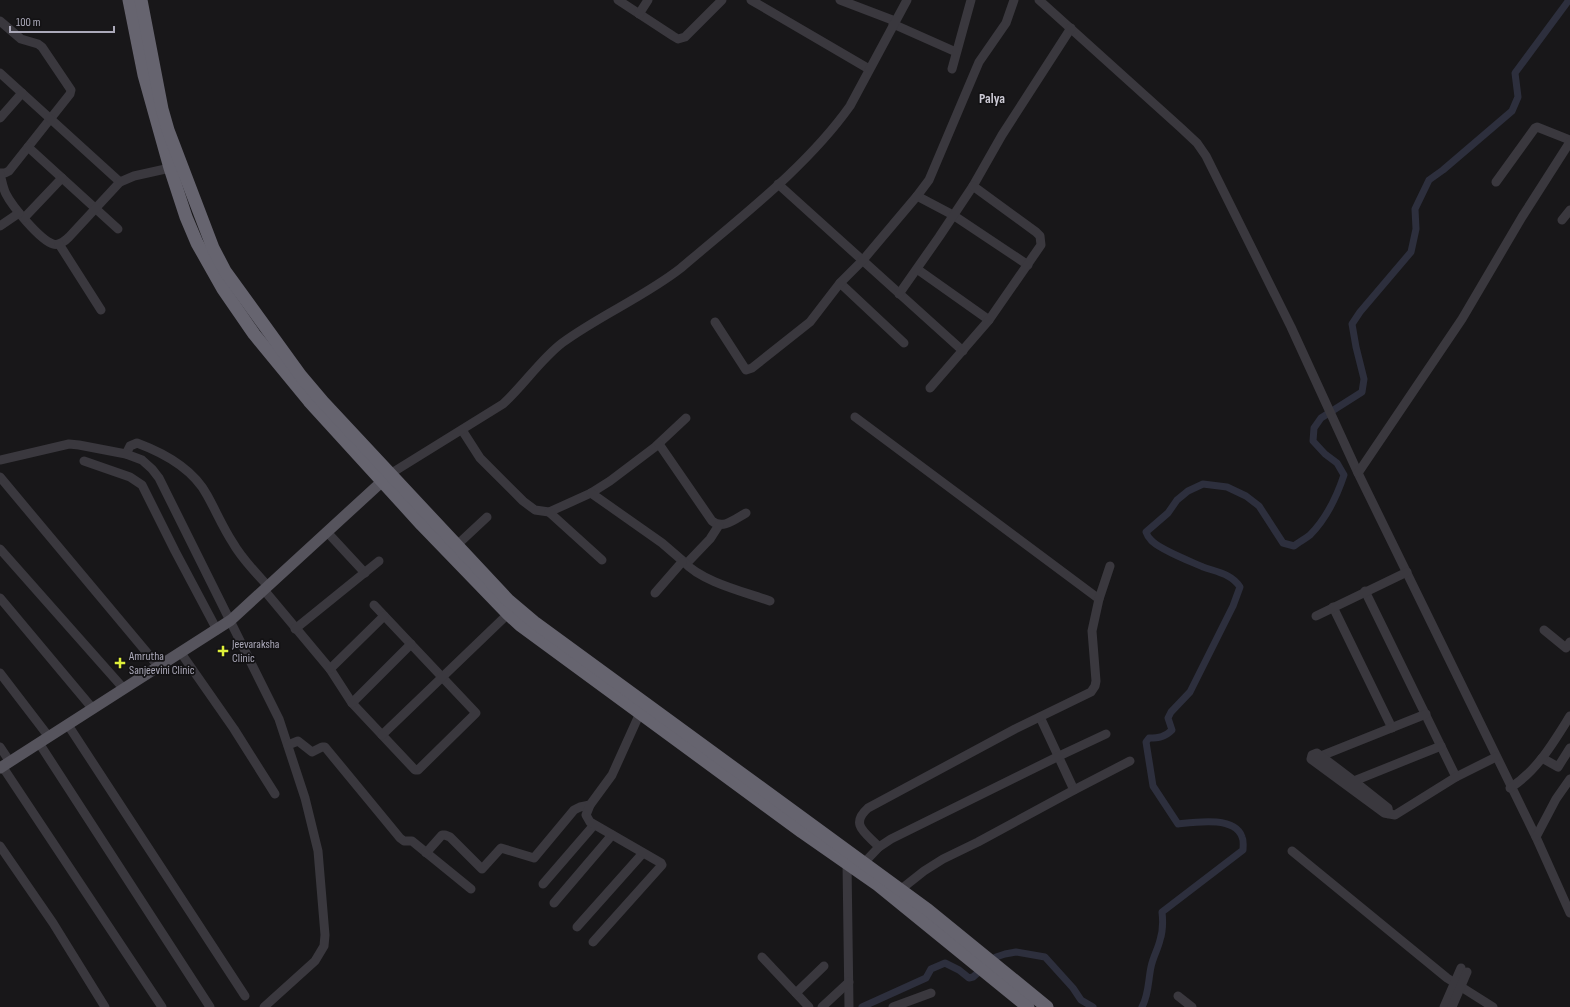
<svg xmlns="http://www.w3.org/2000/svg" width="1570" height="1007" font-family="'Sofia Sans Condensed',sans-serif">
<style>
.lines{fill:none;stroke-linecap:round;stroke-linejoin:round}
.canal{stroke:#2d2f3d;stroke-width:7}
.minor{stroke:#3a383e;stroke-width:9}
.major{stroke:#56545d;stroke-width:11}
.highway{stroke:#66646f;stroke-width:13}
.poi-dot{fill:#deef39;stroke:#131214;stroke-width:1.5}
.labels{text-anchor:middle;stroke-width:3.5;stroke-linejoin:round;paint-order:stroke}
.poi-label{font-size:12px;fill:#aba9b9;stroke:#131214;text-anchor:start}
.quarter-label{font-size:14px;font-weight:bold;fill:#cccad5;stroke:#131214}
</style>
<rect width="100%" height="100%" fill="#181719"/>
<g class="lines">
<!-- canal -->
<g class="canal">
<path d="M862,1007L926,978L931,969L945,963L959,970L969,978L973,977L996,957L1005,954L1016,952L1045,957L1073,988L1081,1000L1093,1007"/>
<path d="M1142,1007C1149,994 1148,981 1151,967C1153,957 1158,949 1160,940C1163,931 1163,921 1162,912L1243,850C1243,846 1244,841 1242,837C1235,816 1196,822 1178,824L1153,786L1146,742L1149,738C1159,738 1165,737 1172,730L1168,718L1171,712L1190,692L1233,606L1240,587C1232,574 1217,572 1203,567C1192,562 1158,549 1151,540C1149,538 1147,535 1146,532L1168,513L1177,500L1188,491L1203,484L1227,487L1246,496L1259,506L1283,543L1294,546C1299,542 1305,539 1310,535C1326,519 1337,496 1344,475L1337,463L1325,454L1313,441L1314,428L1321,418L1362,392L1364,379L1356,347L1352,324L1360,312L1411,252L1416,229L1415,209L1429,180L1443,170L1512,111L1518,97L1515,73L1569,0"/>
</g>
<!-- minor -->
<g class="minor">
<path d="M618,0L673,36L678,39L685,37L722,0"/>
<path d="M751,0L869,69"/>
<path d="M840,0L895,21"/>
<path d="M1039,0L1181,128L1197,143L1206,156L1291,327L1358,473L1536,837L1570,913"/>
<path d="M639,14L648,0"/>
<path d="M0,21L21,39L38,44L42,47L71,90L70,94L9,171L5,173H0"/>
<path d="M893,24L956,52"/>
<path d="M952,69L971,0"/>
<path d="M0,73L120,182"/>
<path d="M0,118L22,93"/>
<path d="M28,147L118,229"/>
<path d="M0,174C2,181 3,188 6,194C12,206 40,240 53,244C59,246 64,242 69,237L120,182L134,176L170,168"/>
<path d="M1496,182L1535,128L1537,127L1570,140"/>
<path d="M778,184L963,351"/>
<path d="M917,196L953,215L1028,265"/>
<path d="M24,218L62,178"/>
<path d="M1562,220L1570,210"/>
<path d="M0,226L19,213"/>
<path d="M59,244L101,310"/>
<path d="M917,269L989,320"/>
<path d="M840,283L904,343"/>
<path d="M899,294L939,237L973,186L1002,135L1071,28"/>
<path d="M715,322L746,370L752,368L810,322L840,283L863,260L917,196L929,180L979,62L1006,23L1014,0"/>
<path d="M930,388L989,320L1041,245L1040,236L1036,232L973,186"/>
<path d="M855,417L1099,599"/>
<path d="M462,430L480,458L523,501L535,510L549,512L591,493L610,481L655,447L686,418"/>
<path d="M659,444L712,521C723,530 735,519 746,513"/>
<path d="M126,454L130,446L137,443C164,453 193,469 207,495C216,511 223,528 233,543C242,559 256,573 268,586"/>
<path d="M0,460L69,444L79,445L126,454L142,460L152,469L159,478L279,719L305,798L318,851L325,935L324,946L315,961L264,1007"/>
<path d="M84,461L130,477L142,485L175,551L217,630"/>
<path d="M1358,473L1462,319L1522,217L1570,142"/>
<path d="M390,474L503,404C524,385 540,360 562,343C600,315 644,297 681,268C738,219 806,168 850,106L907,0"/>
<path d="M0,477L159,667"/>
<path d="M591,493L662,543L684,562H688L710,539L719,525"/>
<path d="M549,512L602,560"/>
<path d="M327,532L365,573"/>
<path d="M457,545L487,517"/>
<path d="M0,549L124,689"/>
<path d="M684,562C702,582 745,592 770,601"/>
<path d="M264,590L330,669L352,703L415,770H418L476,713L374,605"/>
<path d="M1365,591L1456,777"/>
<path d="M655,593L682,562"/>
<path d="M0,598L93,709"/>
<path d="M1333,607L1392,728"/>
<path d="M1316,616L1407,572"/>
<path d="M295,629L379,561"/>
<path d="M1544,630L1566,648L1570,642"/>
<path d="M181,653L234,729L275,794"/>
<path d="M330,669L384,616"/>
<path d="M0,673L49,737"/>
<path d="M352,703L411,644"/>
<path d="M1040,717L1074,790"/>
<path d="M68,725L245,996"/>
<path d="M382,735L508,614"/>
<path d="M39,743L210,1007"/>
<path d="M288,745L298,741L312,752L322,747H325L400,838L404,841H412L471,889"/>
<path d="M0,747L10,762"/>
<path d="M1321,756L1426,714"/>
<path d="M1542,758L1558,767L1570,748"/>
<path d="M2,766L162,1007"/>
<path d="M1354,781L1441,746"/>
<path d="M1510,788C1537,771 1553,743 1570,716"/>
<path d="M1389,814L1388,808L1354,781L1317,753L1312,755L1311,759L1312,760L1384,813L1395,815L1456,777L1496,757"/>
<path d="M1536,837L1556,799L1570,779"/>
<path d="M0,846L53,923L105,1007"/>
<path d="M879,847C866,833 849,825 868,808L1015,729L1091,692L1095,686L1096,681L1092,631L1099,599L1110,566"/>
<path d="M1292,851L1447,978L1493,1007"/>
<path d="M426,853L442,835H445L450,837L482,869L501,848L534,858L574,810L580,807L590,805"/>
<path d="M847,863L849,1007"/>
<path d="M861,866L879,847L891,839L1057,757L1106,734"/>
<path d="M543,884L594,825"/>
<path d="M900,890L924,871L943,859L978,842L1074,790L1130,761"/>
<path d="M554,903L612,835"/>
<path d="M577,927L643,853"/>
<path d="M593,942L662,865L661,863L590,822L586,815L590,805L612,775L640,713"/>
<path d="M762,957L809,1007"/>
<path d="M796,993L824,966"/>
<path d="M1178,996L1192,1007"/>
<path d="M822,1007L849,982"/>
<path d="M893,1007L931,993"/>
<path d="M1444,1007L1461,968"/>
<path d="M1452,1007L1467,972"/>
</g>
<!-- major -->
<path class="major" d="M0,768L231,620L388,476"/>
<!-- highway -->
<g class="highway">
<path d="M129,0L144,75L170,168L186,217L197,243L223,289L254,334L309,401L422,525L508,614L520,625L802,832L878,885L1028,1007"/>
<path d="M141,0L162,109L168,130L213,248L225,271L301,376L323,402L508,600L534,622L928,910L1047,1007"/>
</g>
</g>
<!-- markers -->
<g class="poi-dot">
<path d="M221 645h4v4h4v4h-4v4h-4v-4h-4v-4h4z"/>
<path d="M118 657h4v4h4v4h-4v4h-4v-4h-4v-4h4z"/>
</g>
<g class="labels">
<!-- poi labels -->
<g class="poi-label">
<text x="232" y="648">Jeevaraksha<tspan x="232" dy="14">Clinic</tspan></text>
<text x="129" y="660">Amrutha<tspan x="129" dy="14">Sanjeevini Clinic</tspan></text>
</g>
<!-- quarter labels -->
<g class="quarter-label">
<text x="992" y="103">Palya</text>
</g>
</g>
<!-- scale -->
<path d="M10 26v6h104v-6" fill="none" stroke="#aba9b9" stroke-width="2"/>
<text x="16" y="26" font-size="12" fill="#aba9b9" stroke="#131214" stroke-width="3" paint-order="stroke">100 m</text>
</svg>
